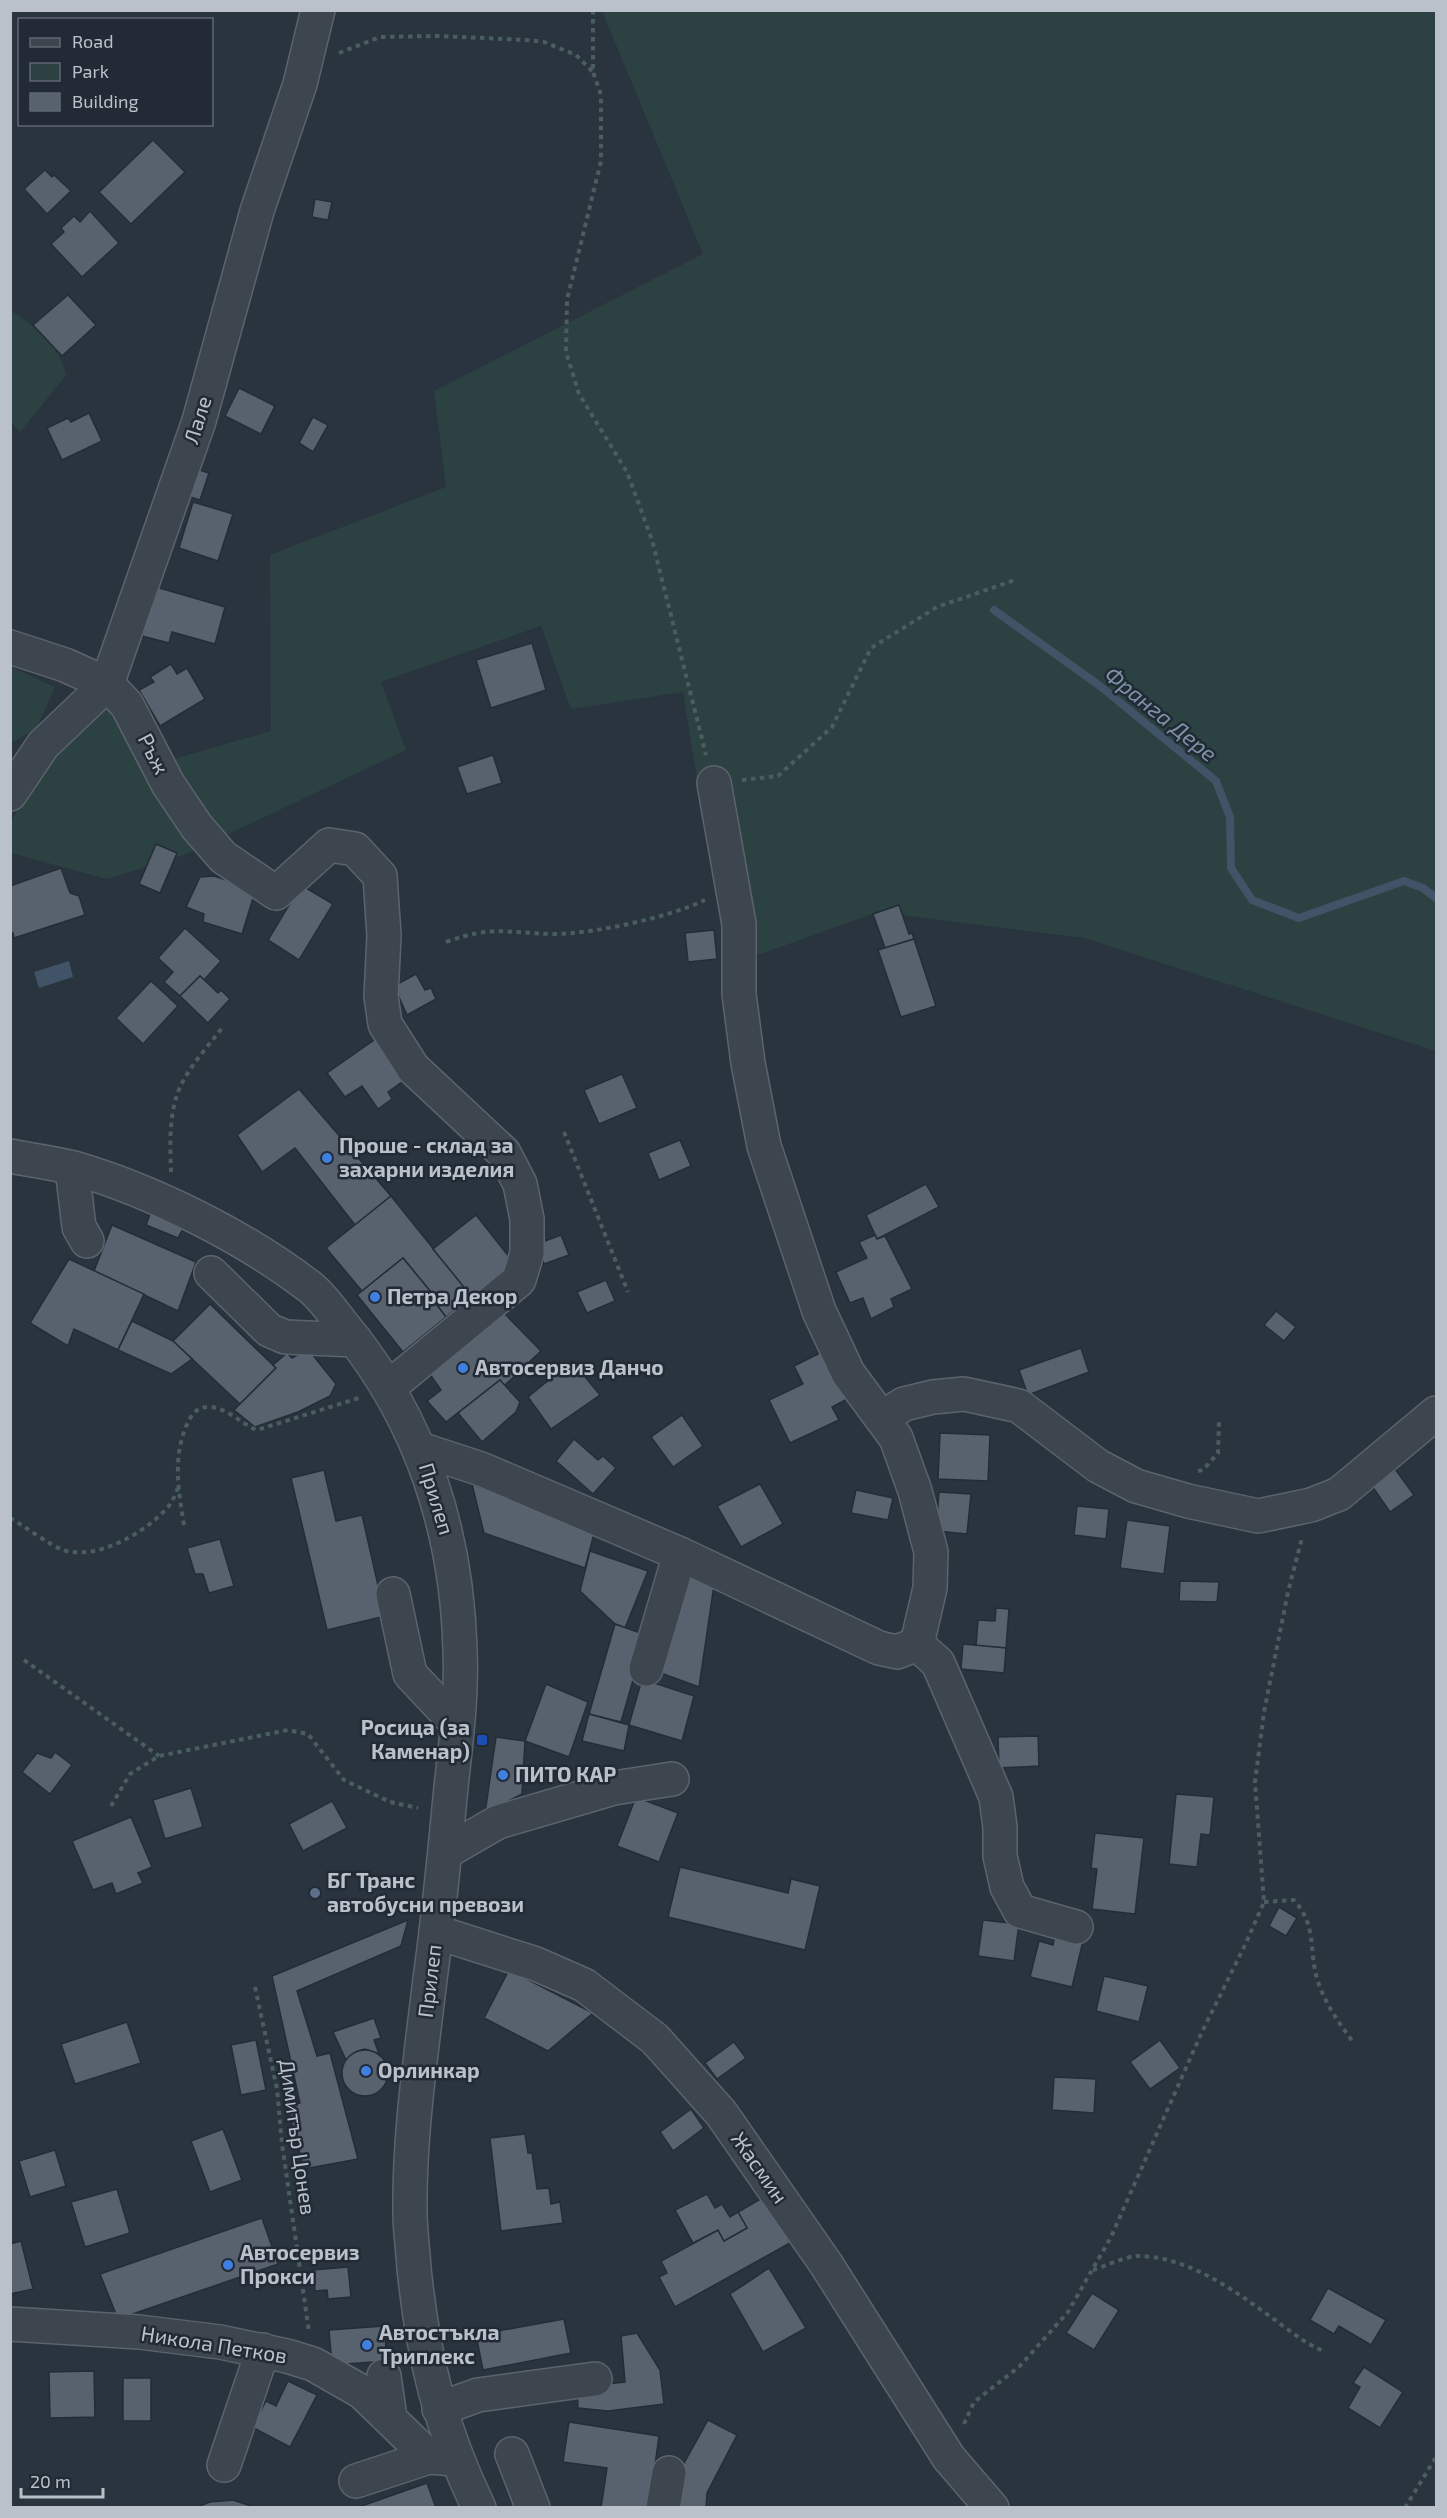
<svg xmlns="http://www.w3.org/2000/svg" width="1447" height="2518" font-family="'Exo 2',sans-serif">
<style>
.green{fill:#2c4141}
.water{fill:#415366}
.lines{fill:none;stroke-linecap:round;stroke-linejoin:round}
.stream{stroke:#415366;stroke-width:8}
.building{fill:#58626f;stroke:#242d37;stroke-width:1.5}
.minor-casing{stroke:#5b646d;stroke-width:36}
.path{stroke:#4b5e5f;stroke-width:4;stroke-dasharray:4.5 4.5;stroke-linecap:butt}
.minor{stroke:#3d464f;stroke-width:33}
.shop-dot{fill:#3f7fe0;stroke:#222b35;stroke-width:2}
.transit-dot{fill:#1a4fb4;stroke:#222b35;stroke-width:2}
.service-dot{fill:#5c6f8a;stroke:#222b35;stroke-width:2}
.labels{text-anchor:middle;stroke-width:5;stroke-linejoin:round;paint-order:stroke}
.street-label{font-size:21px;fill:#bac1ca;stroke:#222b35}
.poi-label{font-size:21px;font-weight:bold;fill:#bac1ca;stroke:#222b35;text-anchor:start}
.water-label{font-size:22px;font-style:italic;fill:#7e93a9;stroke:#222b35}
</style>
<rect width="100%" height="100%" fill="#29343f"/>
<!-- green -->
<g class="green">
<path d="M602,11H1436V1051L1084,938L878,912L727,966L683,692L571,709L541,626L381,682L406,750L184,855L107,879L11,853V821L46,760L110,706L146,767L271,731L270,555L446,487L434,391L703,254Z"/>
<path d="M11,311C37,327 59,344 66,375L20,432L11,422Z"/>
<path d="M11,667L55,687L36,729L11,743Z"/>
</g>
<!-- water -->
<path class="water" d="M69,961L73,977L39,988L34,972Z"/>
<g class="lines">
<!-- stream -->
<path class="stream" d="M994,610L1100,686L1216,781L1230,817L1231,868L1252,900L1299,918L1404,881L1423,888L1436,898"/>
</g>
<!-- building -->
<g class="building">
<path d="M153,140L185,172L131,224L99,192Z"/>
<path d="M45,170L52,177L54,175L71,191L47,214L24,189Z"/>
<path d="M315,199L332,202L328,220L312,217Z"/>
<path d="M90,211L119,243L82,277L51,244L64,232L61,228L74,216L80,222Z"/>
<path d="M68,295L96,325L62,356L33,325Z"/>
<path d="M239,388L275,406L261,434L225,416Z"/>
<path d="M89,413L102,441L62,460L47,428L68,418L71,422Z"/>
<path d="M313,417L328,425L313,452L299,443Z"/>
<path d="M190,467L209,473L200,500L181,494Z"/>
<path d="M193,502L233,514L218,561L179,548Z"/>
<path d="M156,587L225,607L215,644L172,632L169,643L142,636Z"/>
<path d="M532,643L546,690L491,708L476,660Z"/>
<path d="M171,664L177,674L187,668L205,699L160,726L139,690L154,682L150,677Z"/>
<path d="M493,755L502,783L467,794L457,767Z"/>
<path d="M156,844L177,853L160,893L139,884Z"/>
<path d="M61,868L70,893L79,896L85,915L14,938L13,933L10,934V886Z"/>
<path d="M214,876L239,884L254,895L242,934L203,922L204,914L186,907L200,877Z"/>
<path d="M301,885L333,904L299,960L268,940Z"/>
<path d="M899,905L909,934L912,933L914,939L885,948L873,914Z"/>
<path d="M185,928L221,961L204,980L200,976L180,996L164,982L173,972L158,958Z"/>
<path d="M714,930L717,959L688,962L685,933Z"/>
<path d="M914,939L936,1006L901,1017L878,950Z"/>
<path d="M416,974L425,990L431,988L436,999L407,1015L394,986Z"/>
<path d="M200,976L218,993L221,990L230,999L208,1023L180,996Z"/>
<path d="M151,981L178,1006L143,1044L116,1018Z"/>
<path d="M377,1038L406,1079L388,1092L392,1099L378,1109L362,1086L345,1097L327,1073Z"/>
<path d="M622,1074L637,1108L599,1124L584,1090Z"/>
<path d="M299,1089L391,1196L355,1225L295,1148L262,1172L237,1135Z"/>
<path d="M680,1140L691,1166L659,1180L648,1153Z"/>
<path d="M926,1184L939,1207L877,1239L866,1215Z"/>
<path d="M391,1196L472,1297L446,1317L432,1299L435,1297L403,1258L362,1291L326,1248Z"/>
<path d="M154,1203L188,1219L178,1238L146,1225Z"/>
<path d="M476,1215L514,1263L472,1297L433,1249Z"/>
<path d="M112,1225L196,1262L178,1311L94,1271Z"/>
<path d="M561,1235L569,1255L544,1264L537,1244Z"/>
<path d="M875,1235L877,1239L885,1236L912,1289L891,1299L894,1307L871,1319L863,1298L850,1303L836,1272L867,1258L859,1242Z"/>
<path d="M403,1258L435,1297L432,1299L446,1317L403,1352L357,1295Z"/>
<path d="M69,1259L144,1294L118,1350L74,1329L68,1346L30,1323Z"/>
<path d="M606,1280L615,1301L587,1313L577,1292Z"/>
<path d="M210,1304L276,1368L240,1404L173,1341Z"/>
<path d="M499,1308L541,1351L504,1386L500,1380L446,1422L427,1401L441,1390L427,1370Z"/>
<path d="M1276,1311L1296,1327L1284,1341L1264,1325Z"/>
<path d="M132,1321L173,1341L192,1359L171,1374L118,1350Z"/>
<path d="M1081,1348L1089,1372L1028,1395L1019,1370Z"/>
<path d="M826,1350L849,1398L832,1407L839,1420L790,1443L769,1400L803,1384L794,1366Z"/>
<path d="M287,1353L292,1358L301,1353L312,1354L336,1384L330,1396L298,1412L255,1427L234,1410L276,1368L273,1365Z"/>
<path d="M572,1361L600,1395L551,1429L528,1397Z"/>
<path d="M500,1380L520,1402L516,1412L482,1442L458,1413Z"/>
<path d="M682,1415L703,1446L673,1467L651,1437Z"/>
<path d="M940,1433L990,1435L988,1481L938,1479Z"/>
<path d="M574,1439L598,1460L603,1456L616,1468L593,1494L556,1461Z"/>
<path d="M1395,1469L1414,1495L1390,1512L1372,1486Z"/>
<path d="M324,1470L336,1521L362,1515L385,1616L327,1630L291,1478Z"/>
<path d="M472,1484L595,1530L585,1568L484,1533Z"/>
<path d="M760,1484L783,1524L741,1547L717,1506Z"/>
<path d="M856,1490L893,1498L888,1520L851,1513Z"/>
<path d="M939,1492L971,1494L967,1534L936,1531Z"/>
<path d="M1077,1506L1109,1509L1106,1539L1074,1535Z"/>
<path d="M1127,1520L1170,1526L1164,1574L1120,1568Z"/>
<path d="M220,1539L234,1586L209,1593L203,1574H195L187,1548Z"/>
<path d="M590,1551L648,1571L625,1628L615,1624L580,1591Z"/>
<path d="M687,1572L714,1585L699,1687L658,1672Z"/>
<path d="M1180,1581L1219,1582L1217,1602L1179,1601Z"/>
<path d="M996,1608L1009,1609L1006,1648L976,1646L978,1620L995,1621Z"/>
<path d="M615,1624L646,1635L621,1722L589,1714Z"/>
<path d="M963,1644L1006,1648L1004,1673L961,1669Z"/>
<path d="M642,1679L694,1696L682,1741L629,1725Z"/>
<path d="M546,1684L588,1702L569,1757L525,1741Z"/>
<path d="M589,1714L629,1725L624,1751L582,1741Z"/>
<path d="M1038,1736L1039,1766L999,1768L998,1737Z"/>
<path d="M496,1737L525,1741L522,1794L485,1813Z"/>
<path d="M55,1752L72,1765L50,1794L22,1772L37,1753L51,1758Z"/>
<path d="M191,1788L203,1827L165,1839L153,1800Z"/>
<path d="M1176,1794L1214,1797L1210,1835L1201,1834L1197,1867L1169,1864Z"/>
<path d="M636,1797L678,1813L659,1862L617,1846Z"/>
<path d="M332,1801L347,1828L303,1851L289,1824Z"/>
<path d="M131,1817L152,1867L138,1873L143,1883L116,1894L112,1883L93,1890L72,1841Z"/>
<path d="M1095,1833L1144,1838L1135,1914L1092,1909L1097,1869L1091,1868Z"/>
<path d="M680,1867L788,1893L791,1879L820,1886L805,1950L668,1917Z"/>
<path d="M1279,1907L1297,1918L1286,1936L1269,1926Z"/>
<path d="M408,1920L401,1946L297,1991L317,2056L330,2053L358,2159L304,2169L287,2105L300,2103L272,1976Z"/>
<path d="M983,1920L1019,1924L1014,1961L978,1956Z"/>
<path d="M1055,1935L1083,1941L1072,1987L1030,1977L1039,1941L1053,1945Z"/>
<path d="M509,1970L593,2013L548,2051L484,2018Z"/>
<path d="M1104,1976L1148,1986L1139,2022L1096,2011Z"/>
<path d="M374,2018L381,2038L374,2040L379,2054L365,2049L358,2051L346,2060L333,2032Z"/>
<path d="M127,2022L141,2063L75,2084L61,2044Z"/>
<path d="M256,2040L266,2090L241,2095L231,2045Z"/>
<path d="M1160,2040L1180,2068L1150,2089L1130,2062Z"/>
<path d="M734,2042L746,2058L717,2079L705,2063Z"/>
<circle cx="365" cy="2073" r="23"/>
<path d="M1054,2077L1096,2079L1094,2113L1052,2110Z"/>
<path d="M691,2109L704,2128L673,2151L660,2132Z"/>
<path d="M223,2129L242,2180L210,2192L191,2141Z"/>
<path d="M525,2134L528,2153H532L537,2189L549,2188L551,2204L560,2202L563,2223L501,2231L490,2138Z"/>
<path d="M55,2150L66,2186L30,2197L19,2161Z"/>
<path d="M117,2189L130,2233L85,2247L71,2202Z"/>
<path d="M771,2193L797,2239L675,2307L659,2277L667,2273L661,2261L718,2230L724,2241L747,2228L738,2212Z"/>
<path d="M707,2194L715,2208L722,2204L730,2217L738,2212L747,2228L724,2241L718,2230L693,2243L675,2210Z"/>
<path d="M262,2218L278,2264L118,2319L100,2274Z"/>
<path d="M21,2241L33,2289L10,2294V2244Z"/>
<path d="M348,2267L351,2297L328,2299L327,2290L315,2291L313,2270Z"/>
<path d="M769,2268L806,2328L763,2352L730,2294Z"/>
<path d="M1328,2288L1386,2320L1371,2345L1339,2326L1334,2334L1310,2320Z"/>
<path d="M1092,2293L1119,2310L1094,2350L1066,2333Z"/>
<path d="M564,2319L571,2353L483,2370L476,2335Z"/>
<path d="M384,2326L387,2361L332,2365L329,2330Z"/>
<path d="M637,2333L660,2370L664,2404L608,2411L578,2408L577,2387L625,2382L621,2336Z"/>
<path d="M1364,2367L1403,2392L1380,2428L1348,2408L1360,2387L1353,2383Z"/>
<path d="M94,2371L95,2417L50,2418L49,2372Z"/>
<rect x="123" y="2378" width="28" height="43"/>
<path d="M288,2381L317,2395L290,2447L252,2427L266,2401L276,2406Z"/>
<path d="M708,2420L737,2435L707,2493L706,2508H672L678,2474Z"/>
<path d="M569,2422L659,2436L649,2508H601L607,2468L563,2462Z"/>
<path d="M427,2483L436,2508H356Z"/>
<path d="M233,2500L257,2508H195L210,2502Z"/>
</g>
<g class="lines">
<!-- minor casing -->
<g class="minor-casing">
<g id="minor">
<path d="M10,647L65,665L107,684L127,705L168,784L197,827L223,857L276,893L329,845L355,849L380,876L384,936L381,996L385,1024L413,1068L504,1153L520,1184L527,1219V1253L519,1280L388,1388"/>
<path d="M10,794L43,745L107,684L199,421L257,211L300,84L318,10"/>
<path d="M10,1156C31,1160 53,1163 74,1168C153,1191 245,1237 310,1287C324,1298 335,1316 347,1330C422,1422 457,1533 460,1650C462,1696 456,1742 451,1787C445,1851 439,1915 430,1979C421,2057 409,2134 410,2212C410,2231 413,2250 414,2268C423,2357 440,2427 479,2508"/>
<path d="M72,1168L79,1227L87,1241"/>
<path d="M211,1273L269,1330L285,1337L355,1340"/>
<path d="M882,1418L904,1404L933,1397L964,1394L1019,1406L1098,1466L1136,1486L1188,1501L1258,1516L1311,1505L1339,1494L1436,1413"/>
<path d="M420,1449L481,1469L680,1554L879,1648L897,1652L917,1644L930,1588L931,1552L915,1491L896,1438L848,1373L819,1311L764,1146L748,1063L739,994V924L714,783"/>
<path d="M393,1594L410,1674L457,1724"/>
<path d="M917,1644L938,1663L996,1797L1000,1827V1856L1007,1887L1020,1911L1076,1927"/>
<path d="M646,1669L680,1554"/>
<path d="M446,1852L498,1822L614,1788L672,1779"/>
<path d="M436,1932L536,1964L584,1985L655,2039L721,2113L826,2264L949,2458L992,2508"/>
<path d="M10,2324L139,2332L220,2342L287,2356L313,2364L362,2392L429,2457L455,2459"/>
<path d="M384,2376L390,2418"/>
<path d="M439,2409L478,2395L595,2379"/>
<path d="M512,2454L533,2508"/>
<path d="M224,2465L263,2350"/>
<path d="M356,2481L429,2457"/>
<path d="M663,2508L669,2473"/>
</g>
</g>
<!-- path -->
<g class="path">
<path d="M593,10V72L601,95V161L567,300L566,352L579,394L627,472L652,540L706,755"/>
<path d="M339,53L380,37L439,36L527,40L544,42L576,55L593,72"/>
<path d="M742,780L778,776L832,727L871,648L937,607L1015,580"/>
<path d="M446,942C493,925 507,933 554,934C593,934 670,917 705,900"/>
<path d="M564,1132L628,1292"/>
<path d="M171,1172C170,1140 168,1104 186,1076C196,1059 210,1044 222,1028"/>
<path d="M1198,1471L1203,1470L1218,1453L1219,1421"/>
<path d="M10,1518C23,1525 51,1546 63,1550C96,1561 145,1533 167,1508C172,1503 175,1495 178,1488"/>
<path d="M184,1525C178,1488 172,1454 189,1420C194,1411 200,1406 211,1407C229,1409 241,1424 257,1430L359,1398"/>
<path d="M24,1660L159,1756"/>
<path d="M111,1806L130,1774L159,1756L288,1730L308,1734L344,1780L390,1802L418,1808"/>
<path d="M1264,1902L1294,1900C1318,1927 1308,1951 1318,1982C1326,2005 1339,2023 1353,2042"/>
<path d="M255,1987L277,2089L282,2144L309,2332"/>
<path d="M1093,2270C1106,2266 1123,2257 1137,2256C1200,2256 1257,2309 1307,2343L1323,2351"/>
<path d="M964,2424L974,2402L1019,2367L1068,2312L1111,2237L1201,2034L1246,1943L1264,1902L1255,1782L1264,1712L1288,1592L1302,1538"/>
<path d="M1405,2508L1436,2457"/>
</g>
<!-- minor -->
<use href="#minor" class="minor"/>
</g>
<!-- markers -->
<g class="shop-dot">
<circle cx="327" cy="1158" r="6"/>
<circle cx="375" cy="1297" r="6"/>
<circle cx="463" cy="1368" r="6"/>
<circle cx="503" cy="1775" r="6"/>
<circle cx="366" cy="2071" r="6"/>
<circle cx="228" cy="2265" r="6"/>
<circle cx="367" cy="2345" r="6"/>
</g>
<rect class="transit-dot" x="476" y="1734" width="12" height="12" rx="3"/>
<circle class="service-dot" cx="315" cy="1893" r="6"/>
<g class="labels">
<!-- street labels -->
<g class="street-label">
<text transform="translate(198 420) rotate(-73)" y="7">Лале</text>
<text transform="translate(153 754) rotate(63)" y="7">Ръж</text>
<text transform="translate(436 1499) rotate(73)" y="7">Прилеп</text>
<text transform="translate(430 1981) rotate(-83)" y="7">Прилеп</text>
<text transform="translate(297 2137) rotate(82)" y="7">Димитър Цонев</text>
<text transform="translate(759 2168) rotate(55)" y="7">Жасмин</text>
<text transform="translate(214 2345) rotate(9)" y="7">Никола Петков</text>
</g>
<!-- poi labels -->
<g class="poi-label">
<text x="339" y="1153">Проше - склад за<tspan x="339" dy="24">захарни изделия</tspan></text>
<text x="387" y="1304">Петра Декор</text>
<text x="475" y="1375">Автосервиз Данчо</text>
<text x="470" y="1735" text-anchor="end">Росица (за<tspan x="470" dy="24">Каменар)</tspan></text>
<text x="515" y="1782">ПИТО КАР</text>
<text x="327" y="1888">БГ Транс<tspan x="327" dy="24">автобусни превози</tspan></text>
<text x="378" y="2078">Орлинкар</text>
<text x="240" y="2260">Автосервиз<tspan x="240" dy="24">Прокси</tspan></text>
<text x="379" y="2340">Автостъкла<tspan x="379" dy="24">Триплекс</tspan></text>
</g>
<!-- water labels -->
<g class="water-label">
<text transform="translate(1161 714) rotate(39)" y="8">Франга Дере</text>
</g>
</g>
<!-- border -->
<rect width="1447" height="2518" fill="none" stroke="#bac1ca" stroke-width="24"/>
<!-- legend -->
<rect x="18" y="18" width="195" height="108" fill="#222b35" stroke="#5f6771" stroke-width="1.5"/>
<rect x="30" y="38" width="30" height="9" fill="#3d464f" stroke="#5f6771" stroke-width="1.5"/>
<text x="72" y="48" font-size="18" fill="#bac1ca">Road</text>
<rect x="30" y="63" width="30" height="18" fill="#2c4141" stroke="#5f6771" stroke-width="1.5"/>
<text x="72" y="78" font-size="18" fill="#bac1ca">Park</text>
<rect x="30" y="93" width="30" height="18" fill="#58626f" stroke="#5f6771" stroke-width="1.5"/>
<text x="72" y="108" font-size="18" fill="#bac1ca">Building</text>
<!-- scale -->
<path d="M21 2488v9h82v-9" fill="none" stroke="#bac1ca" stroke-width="3"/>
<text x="30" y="2488" font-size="18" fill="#bac1ca" stroke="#222b35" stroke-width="4.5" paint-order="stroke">20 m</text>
</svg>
